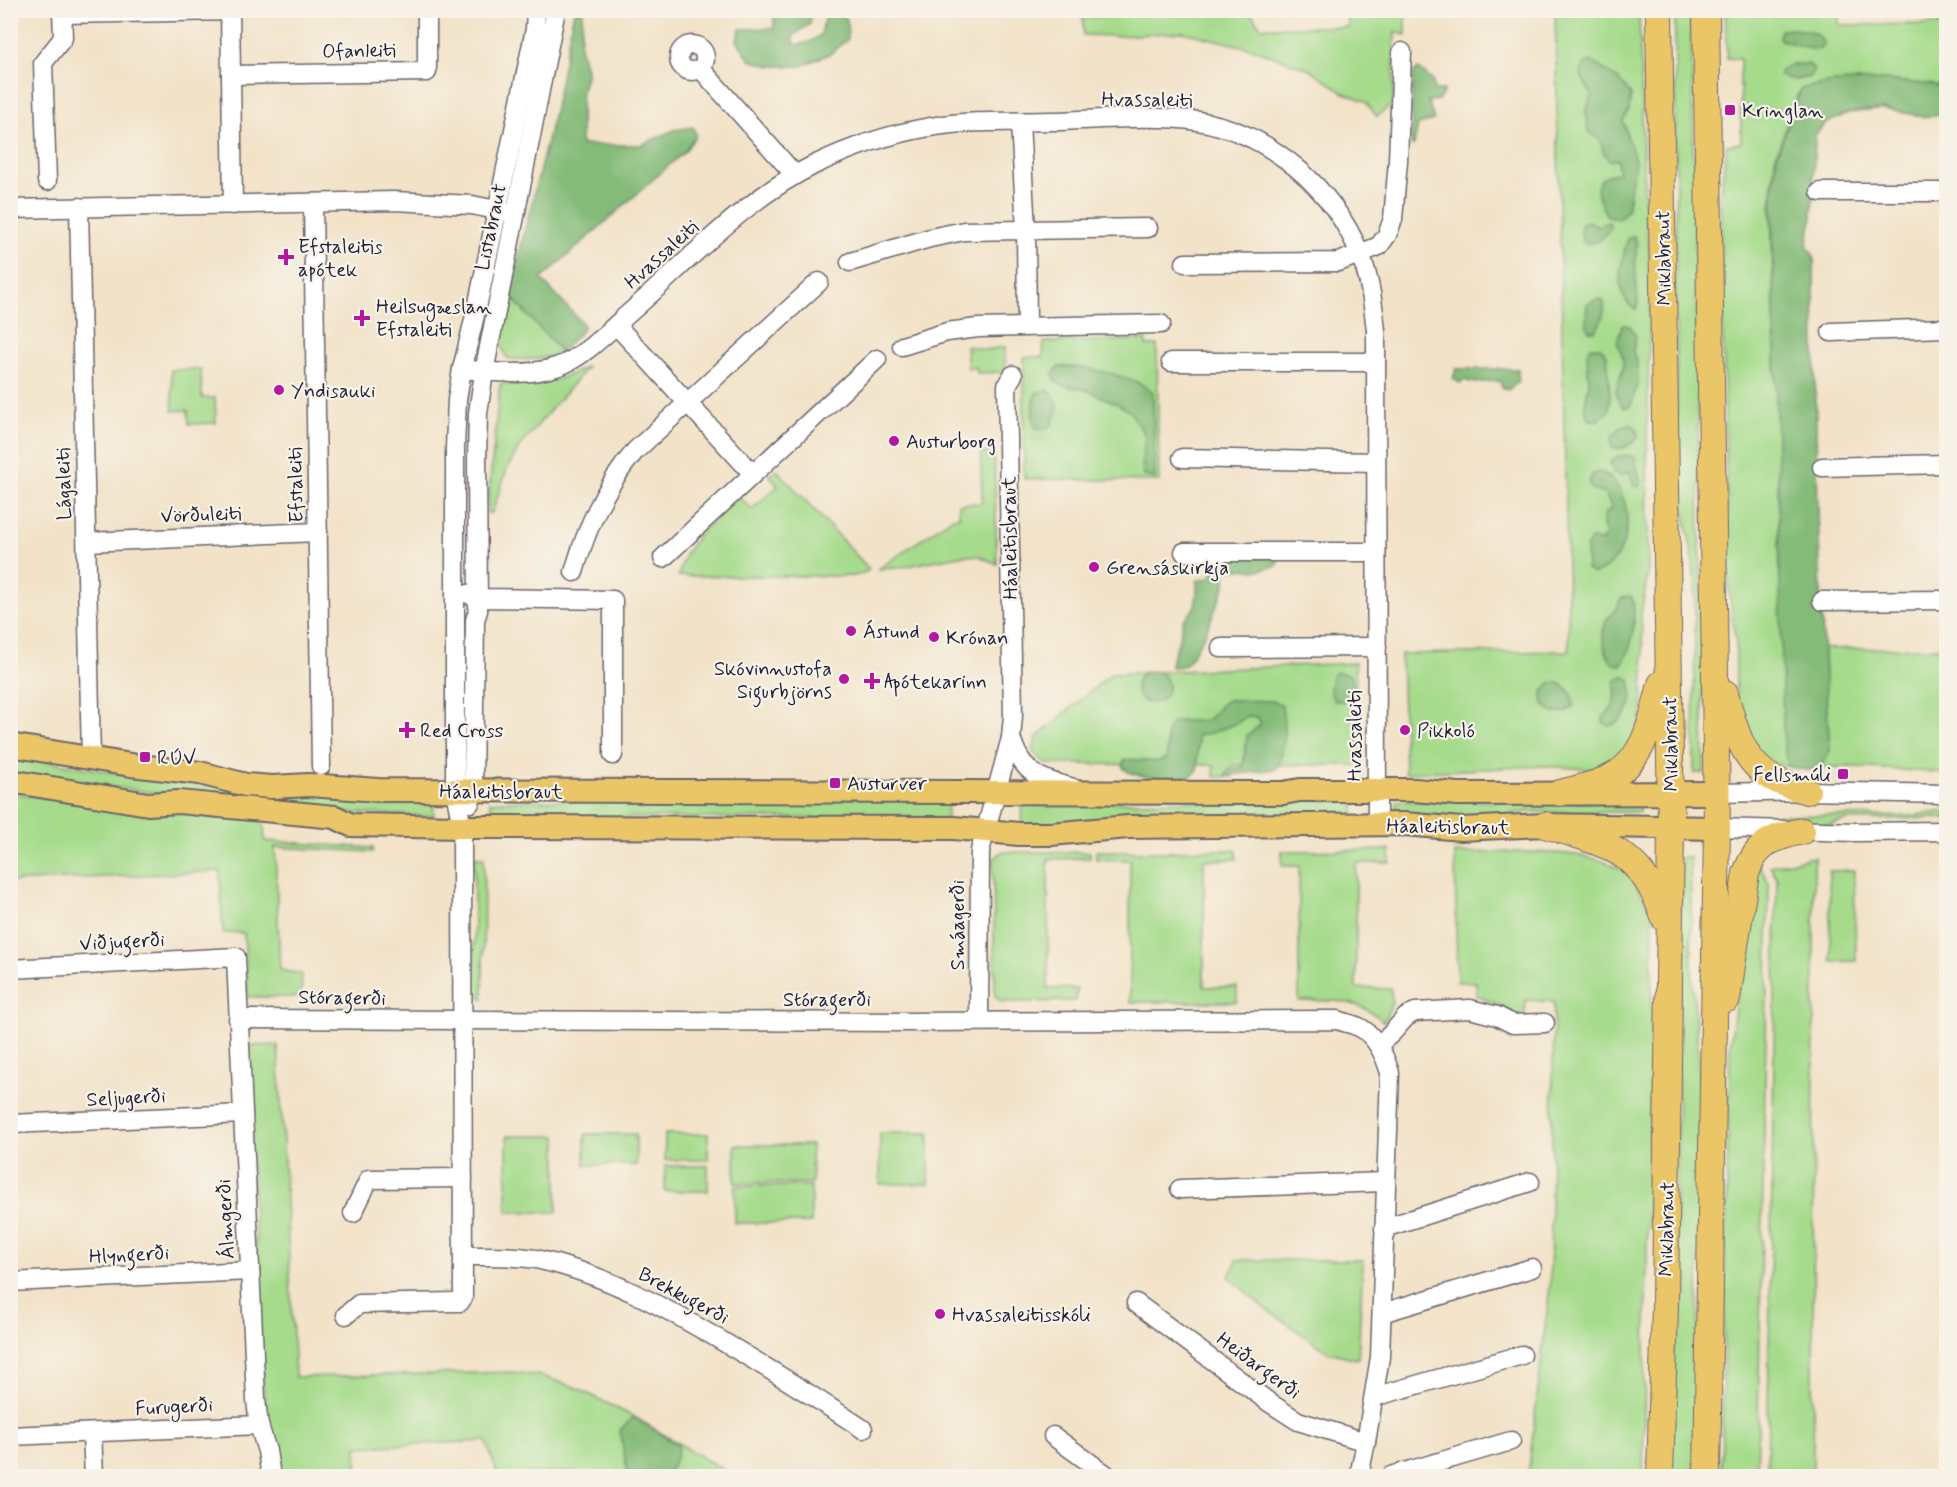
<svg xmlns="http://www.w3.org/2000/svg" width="1957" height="1487" font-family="Mynerve,sans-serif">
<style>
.green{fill:#a6db8c;stroke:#647e64;stroke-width:1.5}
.forest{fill:#84bb78;stroke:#536e5a;stroke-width:1.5}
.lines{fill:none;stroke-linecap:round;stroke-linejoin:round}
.minor-casing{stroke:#6b656c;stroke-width:21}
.major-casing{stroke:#6b656c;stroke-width:26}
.highway-casing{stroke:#6b656c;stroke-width:28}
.minor{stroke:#fff;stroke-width:18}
.major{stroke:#ebc669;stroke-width:22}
.highway{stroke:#ebc669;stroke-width:26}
.poi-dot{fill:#b5179e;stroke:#f7f3e8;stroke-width:2}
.labels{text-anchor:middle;stroke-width:4.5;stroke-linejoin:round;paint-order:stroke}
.street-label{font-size:20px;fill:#22223b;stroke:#f7f3e8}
.poi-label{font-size:20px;fill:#22223b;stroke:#f7f3e8;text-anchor:start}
</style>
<rect width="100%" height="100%" fill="#f7f3e8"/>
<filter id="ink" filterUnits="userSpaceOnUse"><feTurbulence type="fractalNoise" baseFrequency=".0167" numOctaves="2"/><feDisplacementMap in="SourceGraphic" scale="12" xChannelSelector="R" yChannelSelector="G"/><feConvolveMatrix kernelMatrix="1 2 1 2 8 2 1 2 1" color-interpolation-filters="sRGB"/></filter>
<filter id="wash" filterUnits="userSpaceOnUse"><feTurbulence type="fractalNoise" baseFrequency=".008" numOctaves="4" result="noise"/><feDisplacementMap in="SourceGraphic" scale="24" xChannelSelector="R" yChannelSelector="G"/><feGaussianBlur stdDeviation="1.35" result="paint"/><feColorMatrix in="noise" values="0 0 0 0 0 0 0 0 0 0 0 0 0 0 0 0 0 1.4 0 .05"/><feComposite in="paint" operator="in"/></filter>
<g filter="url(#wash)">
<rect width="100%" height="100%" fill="#f2e2c7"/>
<!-- green -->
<g class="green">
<path d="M1248,10L1261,27H1349L1346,11H1406V35L1395,32L1393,103L1377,117L1365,101L1344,93L1311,70L1254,49L1183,32L1119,36L1083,35V18L1193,11Z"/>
<path d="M1555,11H1639L1645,217L1651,263L1647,432L1648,572L1641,614L1644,674L1641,724L1634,748L1605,770L1543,766L1405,773L1401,654L1569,651Z"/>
<path d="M1675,11H1691L1704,773H1694L1695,584L1692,552L1681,498L1677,462Z"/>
<path d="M1725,11H1839V25L1946,24V90L1798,93L1775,158L1771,208L1783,649L1946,648V773L1855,767H1792L1762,762L1752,754L1736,696V643L1729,590L1720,195L1727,145L1741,143L1740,59L1727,58Z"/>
<path d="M512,298L561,352C543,360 527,361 507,358L499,340Z"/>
<path d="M1146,340V346L1157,345L1159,481L1024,479V357H1043L1044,342Z"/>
<path d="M966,346L985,350L1005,347V372L977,373V368H968Z"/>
<path d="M588,366L520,446L507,469L492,513H487L500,384C535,383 556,384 588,366Z"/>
<path d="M201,369L202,398H215L216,423L189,424L188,410L173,411L171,370Z"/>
<path d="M981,453H994L997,564L979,556L964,555L902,567L877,570L952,518L959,517V504L982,503Z"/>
<path d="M776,469L869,569L866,572L854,576H678L685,555L697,536L739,497L752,509L778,486L769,475Z"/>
<path d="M1355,663L1359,765H1233V777H1214V765L1046,764L1033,752L1036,738L1111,674Z"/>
<path d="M10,755L164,781L243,789L433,802L434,816C292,814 151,793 11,773Z"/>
<path d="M11,793L162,814L185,810L254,816L264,826L265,841L373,848V852L275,847L280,970L302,974L301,997H248L244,933H223L220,871L11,882Z"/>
<path d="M948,796L947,819L490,817V802L502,801Z"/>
<path d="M1288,800L1354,801V815L1022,825L1023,803Z"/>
<path d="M1397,801L1639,802V812H1528L1482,819L1398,813L1396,808Z"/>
<path d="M1946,811V818L1847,820L1818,828L1761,826L1762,815L1909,816Z"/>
<path d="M1196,850H1237V859L1204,860V987H1237V1002H1130V860L1096,859V851L1165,852Z"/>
<path d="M1390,850V863H1356V988L1391,989L1392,1002L1384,1022C1357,997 1333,1001 1299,1001V866H1282V851Z"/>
<path d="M1001,852H1090V858L1048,859V988L1077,989L1076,1001L1002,1002L995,996L993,860Z"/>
<path d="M1455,853C1499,853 1596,844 1628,875C1638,885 1646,902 1653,914L1643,1476H1528L1550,1286L1554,1002L1526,1000L1525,1014L1516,1017L1505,1008L1476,995V982H1457Z"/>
<path d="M474,857H484L483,999L474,992Z"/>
<path d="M1682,857H1690L1692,976L1702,1097L1695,1476H1671Z"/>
<path d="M1814,857L1813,1476H1767L1777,879L1770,866Z"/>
<path d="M1758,863L1769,884L1757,1476H1721L1730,1046L1740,971Z"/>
<path d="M1854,870L1856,961L1831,962L1829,871Z"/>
<path d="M278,1045L295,1377L513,1372L541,1376L577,1388L634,1417L734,1476H581L573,1472L498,1476L486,1441L357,1447V1476H276L266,1439L245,1046Z"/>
<rect x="880" y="1133" width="49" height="51"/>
<rect x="585" y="1134" width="51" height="31"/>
<rect x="665" y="1134" width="43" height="26"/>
<rect x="507" y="1136" width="50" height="76"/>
<path d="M735,1145H811L812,1183H735Z"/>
<rect x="665" y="1166" width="43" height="25"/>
<rect x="735" y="1186" width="76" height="37"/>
<path d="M1237,1260H1363L1358,1359L1328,1352L1259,1304L1229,1277Z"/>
</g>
<!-- forest -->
<g class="forest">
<path d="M574,11H583L580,47L587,73L581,92V145H641L674,130L693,127L696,135L685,151L541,279L583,324V329L561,352L512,298V284L555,108Z"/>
<path d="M774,11H811L810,24L794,35L793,41L797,45L810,42L821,34L825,16L834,11L847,19L848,39L831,53L802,66H770L750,60L737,40L740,29L774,28Z"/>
<path d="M1793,29C1806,30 1818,31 1824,44L1820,49H1811L1781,40L1779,37L1781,30Z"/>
<path d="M1591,61L1619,80L1631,95L1629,110L1623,121L1635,161L1627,211L1618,218L1607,216C1596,197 1588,176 1619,173L1617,159L1610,161L1604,154L1600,140L1588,131L1586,111L1592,95L1581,76L1583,64Z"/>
<path d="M1808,64L1814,70L1809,77L1795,80L1780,76L1781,70L1790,65Z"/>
<path d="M1419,69L1433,81L1434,90H1444L1439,100L1428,101L1434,120L1418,125L1414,145H1411L1413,73Z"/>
<path d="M1884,80L1946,86V114L1927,117L1883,109L1848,113L1825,124L1815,135L1812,219L1807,245L1814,257C1815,422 1818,587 1830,751C1821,773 1811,772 1790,767C1782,756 1785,739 1783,725L1772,207L1776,158L1801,89L1832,82Z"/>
<path d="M1588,221L1598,226L1609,222L1611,228C1603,237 1596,247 1583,242L1580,231L1582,223Z"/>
<path d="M1634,236L1637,244L1635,262L1638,305L1636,310C1611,294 1621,262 1628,238Z"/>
<path d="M1597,299L1603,300C1607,309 1601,324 1595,331H1589L1586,322L1587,304Z"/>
<path d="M1622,325L1630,326L1636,336L1633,352L1637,363L1638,383L1631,405L1624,408C1608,389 1621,386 1623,366C1624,357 1621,350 1617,342Z"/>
<path d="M1590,347H1600L1607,355L1610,397L1609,411L1598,420H1590L1586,413L1585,404L1589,383L1587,353Z"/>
<path d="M1058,367C1082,365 1135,376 1153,392L1155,478L1144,476L1142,461L1145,435L1131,413L1116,403L1084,389L1064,386L1056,382L1053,374Z"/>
<path d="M1456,369H1518V382L1508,390L1502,388L1500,381C1487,380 1477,386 1465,380L1460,383L1453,379Z"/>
<path d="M1045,390L1052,392L1058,407L1052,425L1046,429L1036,428C1030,418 1033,404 1036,393Z"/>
<path d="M1632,425L1637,429L1638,438C1631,446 1623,450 1612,448L1611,439C1616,430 1621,426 1632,425Z"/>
<path d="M1628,455L1635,457L1640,481L1639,487L1634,485L1629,471L1620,476L1614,473L1610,463L1617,457Z"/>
<path d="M1600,471C1639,490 1635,562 1593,574L1587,569L1586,548L1591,540L1602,541L1606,535L1603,524L1605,513L1612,509L1605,494L1592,490L1589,483L1592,475Z"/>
<path d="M1274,556L1278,561L1277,566L1260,570L1228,569L1225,572V586L1205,634L1188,662L1183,666L1171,667L1172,659L1178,643L1183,620C1198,609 1197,598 1197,581L1211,577L1215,563L1225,557Z"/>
<path d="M1628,596L1632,597C1637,616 1633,651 1621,665L1613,664C1604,651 1599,635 1607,619C1610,615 1615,612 1617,608C1620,600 1619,598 1628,596Z"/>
<circle cx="1152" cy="687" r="16"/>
<path d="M1337,672L1350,675L1353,684L1351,696L1344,701H1334L1330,691L1332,676Z"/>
<path d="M1625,677L1630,680C1635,699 1629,720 1609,726L1603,722V717C1618,705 1616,700 1615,682L1619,678Z"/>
<path d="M1557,682C1569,688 1574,694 1573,707L1565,712L1554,713L1543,704L1542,693L1550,683Z"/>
<path d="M1228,700L1273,701L1282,706C1285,726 1287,751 1276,769L1225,776L1229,770L1243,767L1247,736L1260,725V721L1257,717L1247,716L1237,723L1211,733L1198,735L1197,771L1189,778C1172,778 1135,780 1123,768L1124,760C1139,757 1154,766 1167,758V733L1171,723C1184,718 1195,723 1206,720C1216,716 1215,706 1228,700Z"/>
<path d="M634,1417L678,1444L677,1456L666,1476H628L620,1430Z"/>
</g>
</g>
<g filter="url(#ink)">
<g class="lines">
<!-- minor casing -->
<g class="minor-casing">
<g id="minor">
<path d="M230,10L233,205"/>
<path d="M62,14L230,11"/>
<circle cx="692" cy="58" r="13"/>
<path d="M701,69L795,175"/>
<path d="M231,75L427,72V10"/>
<path d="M1020,122L1026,230L1027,325"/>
<path d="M47,181L43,63L63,38L62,10"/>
<path d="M1820,192H1946"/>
<path d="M313,203L321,766"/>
<path d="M79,207L91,759"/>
<path d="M10,209L394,201L472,205L506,212"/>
<path d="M850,262L930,238L964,231L1148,228"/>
<path d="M1185,263L1339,262L1379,246L1387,235L1393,219L1398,161L1402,52"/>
<path d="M616,325L753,474"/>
<path d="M1831,332L1946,328"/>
<path d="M902,346L947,332L978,328L1161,324"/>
<path d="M1171,362H1376"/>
<path d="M462,369C492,372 526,377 556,367C580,360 608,332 627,315C687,263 742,200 814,165C851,147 890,134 930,127C970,120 1013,122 1053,121C1101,120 1151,114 1198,121C1270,133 1332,187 1360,254C1370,278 1373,304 1376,330L1377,824"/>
<path d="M1182,458L1376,462"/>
<path d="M1822,467L1946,464"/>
<path d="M87,542L318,532"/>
<path d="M1184,552H1376"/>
<path d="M663,558L877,359"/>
<path d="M574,572C587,527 604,488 635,451L819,282"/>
<path d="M468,594L478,598L613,600V755"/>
<path d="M1822,601L1946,600"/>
<path d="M1221,648L1377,647"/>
<path d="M1011,738C1023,775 1038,778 1073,788"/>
<path d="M1717,793L1807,791L1946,794"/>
<path d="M470,803L473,791L475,620L478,611L477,460L478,413L484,372L556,10"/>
<path d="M1717,828L1856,832L1946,831"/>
<path d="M10,969L236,957L256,1400L259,1425L267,1451L271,1476"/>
<path d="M238,1019L901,1022L1338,1020C1345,1023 1354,1024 1361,1028C1376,1037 1385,1056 1390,1073L1380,1357L1366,1442L1359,1476"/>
<path d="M979,1021L980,851L1011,738L1013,716L1007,385L1013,375"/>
<path d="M1378,1045L1391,1034L1406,1017L1415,1012L1470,1009L1497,1016L1513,1024L1545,1023"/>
<path d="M10,1124L243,1114"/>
<path d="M1180,1189L1385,1182"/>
<path d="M353,1213L369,1179L463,1178"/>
<path d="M1384,1228L1530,1182"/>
<path d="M463,1256C487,1256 512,1255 536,1259C606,1274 666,1308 727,1344C773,1371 818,1399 863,1429"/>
<path d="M10,1282L250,1271"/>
<path d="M1136,1303L1270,1403L1298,1421L1366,1442"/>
<path d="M1382,1313L1532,1268"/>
<path d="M346,1315L359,1304L454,1302H460L463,1297L462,827L455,791V448L457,400L462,369L478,303L535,29L536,10"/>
<path d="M1374,1397L1522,1355"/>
<path d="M92,1433L94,1476"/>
<path d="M10,1436L259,1425"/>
<path d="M1053,1436L1108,1476"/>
<path d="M1391,1476L1511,1441"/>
</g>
</g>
<!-- major casing -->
<g class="major-casing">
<g id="major">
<path d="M10,745L131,765L200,773L246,785L272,787L309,785L378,790L1252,793H1283L1300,790H1415L1458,794L1717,793"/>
<path d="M10,781L148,804L179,802L335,817L351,825L462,827L954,828L1019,834H1051L1128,827L1405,824L1461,829L1545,825L1717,828"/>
</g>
</g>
<!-- highway casing -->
<g class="highway-casing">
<g id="highway">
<path d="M1659,10L1671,826L1665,1305L1660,1476"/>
<path d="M1706,10L1717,828L1707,1476"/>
<path d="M1725,693C1734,727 1742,764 1776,780C1786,785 1797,788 1807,791"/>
<path d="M1560,793C1578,788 1597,785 1613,776C1645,759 1653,716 1661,684"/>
<path d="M1545,825C1611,846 1640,849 1665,919"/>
<path d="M1727,999L1746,873C1758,842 1771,838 1802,831"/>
</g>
</g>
<!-- minor -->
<use href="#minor" class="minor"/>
<!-- major -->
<use href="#major" class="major"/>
<!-- highway -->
<use href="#highway" class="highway"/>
</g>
</g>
<!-- markers -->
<g class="poi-dot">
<rect x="1724" y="104" width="12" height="12" rx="3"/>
<path d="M283 248h6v6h6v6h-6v6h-6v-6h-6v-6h6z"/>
<path d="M359 309h6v6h6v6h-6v6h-6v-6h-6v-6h6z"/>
<circle cx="279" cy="390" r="6"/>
<circle cx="894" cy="441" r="6"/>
<circle cx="1094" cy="567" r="6"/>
<circle cx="851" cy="631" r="6"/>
<circle cx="934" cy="637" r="6"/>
<circle cx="844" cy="679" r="6"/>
<path d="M869 672h6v6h6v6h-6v6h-6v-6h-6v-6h6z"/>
<path d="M404 721h6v6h6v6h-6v6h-6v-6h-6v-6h6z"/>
<circle cx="1405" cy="730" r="6"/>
<rect x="139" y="751" width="12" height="12" rx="3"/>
<rect x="1837" y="768" width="12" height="12" rx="3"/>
<rect x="829" y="777" width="12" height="12" rx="3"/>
<circle cx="940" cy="1314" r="6"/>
</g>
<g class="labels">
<!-- street labels -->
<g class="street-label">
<text transform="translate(359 50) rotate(-1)" y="7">Ofanleiti</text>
<text transform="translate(1147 99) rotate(1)" y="7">Hvassaleiti</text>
<text transform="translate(490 227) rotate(-78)" y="7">Listabraut</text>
<text transform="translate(661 254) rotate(-42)" y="7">Hvassaleiti</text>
<text transform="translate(1663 258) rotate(-91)" y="7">Miklabraut</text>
<text transform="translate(63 484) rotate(-91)" y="7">Lágaleiti</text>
<text transform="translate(295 485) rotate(-91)" y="7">Efstaleiti</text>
<text transform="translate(201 514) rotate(-2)" y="7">Vörðuleiti</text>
<text transform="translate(1009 538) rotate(-91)" y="7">Háaleitisbraut</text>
<text transform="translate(1354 736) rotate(-90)" y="7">Hvassaleiti</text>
<text transform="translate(1670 744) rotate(-91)" y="7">Miklabraut</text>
<text x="501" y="798">Háaleitisbraut</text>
<text transform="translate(1448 826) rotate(1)" y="7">Háaleitisbraut</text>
<text transform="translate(957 925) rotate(-90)" y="7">Smáagerði</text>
<text transform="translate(122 941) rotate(-3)" y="7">Viðjugerði</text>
<text transform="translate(342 997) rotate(1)" y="7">Stóragerði</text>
<text x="827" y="1006">Stóragerði</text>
<text transform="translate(126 1097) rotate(-3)" y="7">Seljugerði</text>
<text transform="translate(225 1219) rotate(-93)" y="7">Álmgerði</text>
<text transform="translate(1666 1229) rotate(-89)" y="7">Miklabraut</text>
<text transform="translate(129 1254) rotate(-3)" y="7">Hlyngerði</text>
<text transform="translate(684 1295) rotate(28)" y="7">Brekkugerði</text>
<text transform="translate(1259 1365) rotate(36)" y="7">Heiðargerði</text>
<text transform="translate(174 1406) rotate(-3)" y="7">Furugerði</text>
</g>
<!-- poi labels -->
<g class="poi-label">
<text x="1742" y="117">Kringlan</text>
<text x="298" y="253">Efstaleitis<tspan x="298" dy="23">apótek</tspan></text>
<text x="376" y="313">Heilsugæslan<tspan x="376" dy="23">Efstaleiti</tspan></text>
<text x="291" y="397">Yndisauki</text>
<text x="906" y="448">Austurborg</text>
<text x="1106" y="574">Grensáskirkja</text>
<text x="863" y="638">Ástund</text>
<text x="946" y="644">Krónan</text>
<text x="832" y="675" text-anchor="end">Skóvinnustofa<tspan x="832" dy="23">Sigurbjörns</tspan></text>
<text x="884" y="688">Apótekarinn</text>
<text x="420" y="737">Red Cross</text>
<text x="1417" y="737">Pikkoló</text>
<text x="157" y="764">RÚV</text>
<text x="1831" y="781" text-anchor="end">Fellsmúli</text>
<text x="847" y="790">Austurver</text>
<text x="952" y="1321">Hvassaleitisskóli</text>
</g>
</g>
<!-- margin -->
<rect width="1957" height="1487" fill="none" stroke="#f7f3e8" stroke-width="36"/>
</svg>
